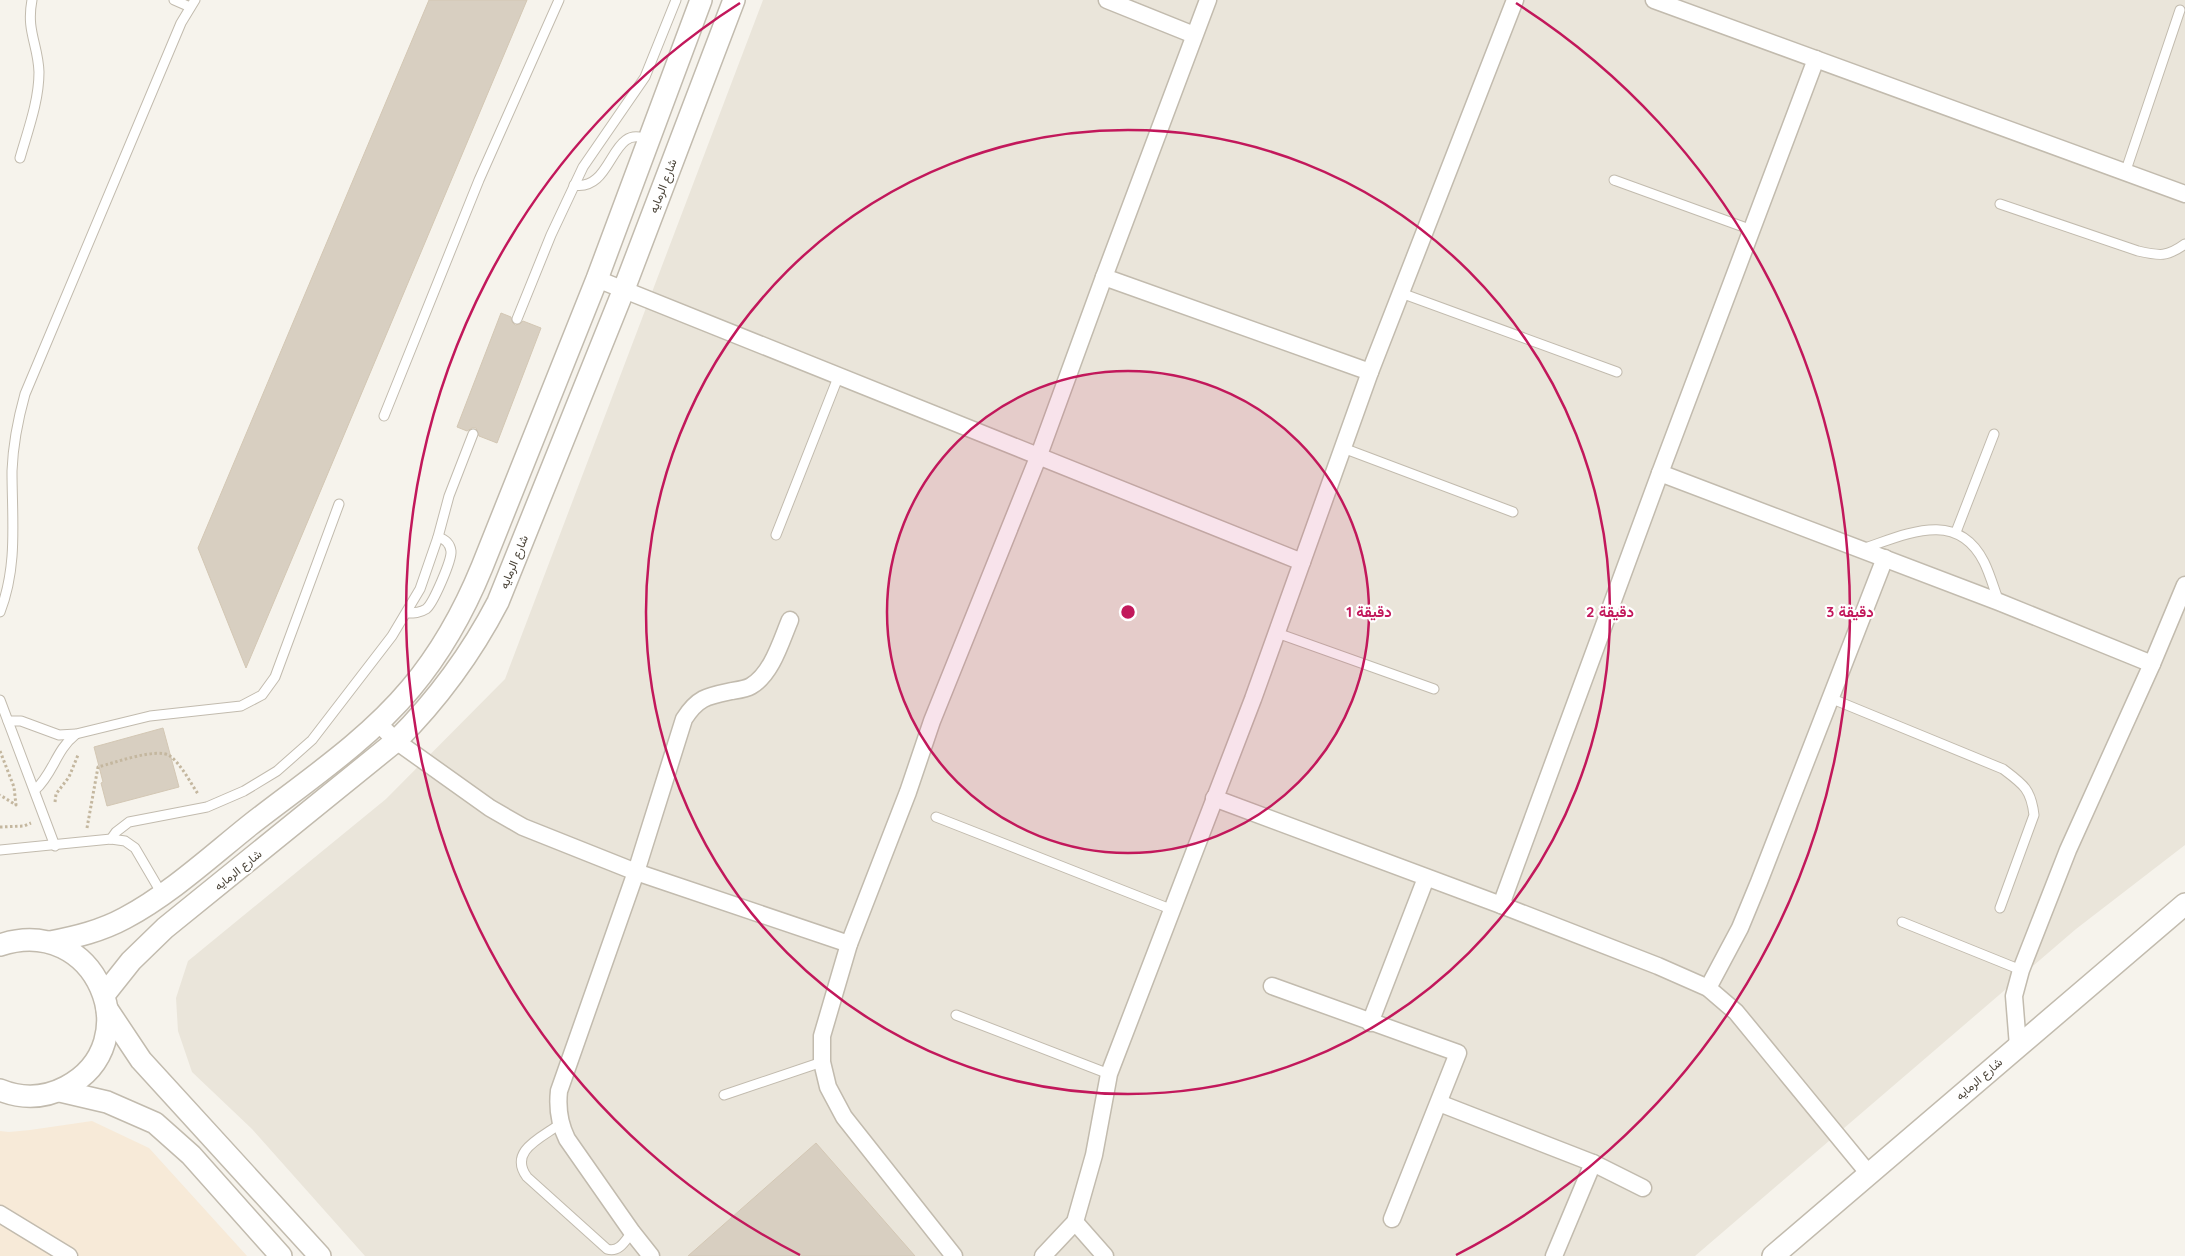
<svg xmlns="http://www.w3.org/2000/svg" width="2185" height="1256" font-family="Quicksand,Vazirmatn,sans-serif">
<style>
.residential{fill:#eae5da}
.commercial{fill:#f7ead8}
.building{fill:#d8cfc1;stroke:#d3c7b4}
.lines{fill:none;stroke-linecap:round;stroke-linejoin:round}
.service-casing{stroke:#c2bbae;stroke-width:11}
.minor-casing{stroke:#c2bbae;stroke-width:19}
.tertiary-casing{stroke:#c2bbae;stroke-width:24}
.path{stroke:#c4b79f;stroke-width:3;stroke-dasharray:2.5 2.5;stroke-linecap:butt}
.service{stroke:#fff;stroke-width:9}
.minor{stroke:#fff;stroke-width:16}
.tertiary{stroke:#fff;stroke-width:21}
.ring{fill:none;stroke:#c2185b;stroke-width:2.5}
.labels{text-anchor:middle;stroke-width:4.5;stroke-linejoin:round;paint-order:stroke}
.street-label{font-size:12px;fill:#4b4439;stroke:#fff}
.centre{fill:#c2185b;stroke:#fff;stroke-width:2.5}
.ring-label{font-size:15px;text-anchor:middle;font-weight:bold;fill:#c2185b;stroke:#fff;stroke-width:4.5;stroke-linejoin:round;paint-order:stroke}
</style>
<rect width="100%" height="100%" fill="#f6f3ec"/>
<!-- residential -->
<path class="residential" d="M763,0H2185V845L2076,929L1695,1256H365L252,1129L192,1072L178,1031L176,998L188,961L386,799L505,679Z"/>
<!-- commercial -->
<path class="commercial" d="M92,1121L149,1148L247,1256H0V1131L9,1132L30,1130Z"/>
<!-- building -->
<g class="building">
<path d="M429,0H527L246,668L198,548Z"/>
<path d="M501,313L511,317L512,322L515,325L520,324L523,321L541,328L497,443L479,436L476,428H472L467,431L457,427Z"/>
<path d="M163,728L179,787L107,806L101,783L103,782L94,747Z"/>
<path d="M816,1143L915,1256H688Z"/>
</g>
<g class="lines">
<!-- service casing -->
<g class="service-casing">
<g id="service">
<path d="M174,0L190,7"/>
<path d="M20,158C28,130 39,101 39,72C38,44 26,31 32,0"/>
<path d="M2125,173L2180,10"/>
<path d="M1614,180L1752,230"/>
<path d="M574,185C614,192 610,121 648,140"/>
<path d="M2000,204L2138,251C2160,256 2167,257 2185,244"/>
<path d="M1401,293L1617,372"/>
<path d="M517,319L551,235L583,167L645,77L676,0"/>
<path d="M384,416L479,180L559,0"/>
<path d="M1343,448L1513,512"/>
<path d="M1956,532L1994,434"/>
<path d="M776,535L839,375"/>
<path d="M1862,549C1905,535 1957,508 1984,562C1990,574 1994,589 1999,602"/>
<path d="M0,612C18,566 12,519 12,471C13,444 18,419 25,394L181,23L195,0"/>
<path d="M407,613C414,613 420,613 426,609C433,604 452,560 451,551C450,544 445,539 438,537"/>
<path d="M1277,633L1434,689"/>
<path d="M1830,698L2003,769C2023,784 2031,789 2034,815L2000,908"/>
<path d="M0,700L55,846"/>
<path d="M8,721H21L59,735L76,734L150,716L241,706L262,695L275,677L339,504"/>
<path d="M35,790C53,774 56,750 75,735"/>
<path d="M936,817L1173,910"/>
<path d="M111,839L116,832L129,822L207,807L244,791L277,771L312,740L392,636L420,589L438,537L449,496L473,434"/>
<path d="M0,850L111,839L125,841L135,848L162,894"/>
<path d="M1902,922L2021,970"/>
<path d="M956,1015L1109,1074"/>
<path d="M724,1095L822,1062"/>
<path d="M560,1124C541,1138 508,1151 527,1177L607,1249C619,1253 625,1241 632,1232"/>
</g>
</g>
<!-- minor casing -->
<g class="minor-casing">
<g id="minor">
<path d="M1107,0L1194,35"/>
<path d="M1654,0L2185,194"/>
<path d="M1104,277L1370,372"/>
<path d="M597,279L1302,562"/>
<path d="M1660,473L1999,602L2152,664"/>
<path d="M378,723L396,741L490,808L523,827L636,872L849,944"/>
<path d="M1214,798L1501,905L1658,966L1708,988L1736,1012L1869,1174"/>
<path d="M1501,905L1660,473L1816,59"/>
<path d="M1272,986L1458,1053L1392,1219"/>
<path d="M1708,988L1740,928L1759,882L1885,558"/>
<path d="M1370,1023L1426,878"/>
<path d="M2018,1046L2014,996L2021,970L2068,850L2152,664L2185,585"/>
<path d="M1439,1103L1593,1163L1643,1188"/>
<path d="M0,1214L69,1256"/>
<path d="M1075,1222L1105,1256"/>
<path d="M651,1256L632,1232L567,1139C559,1123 557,1109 559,1091L636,872L684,719C698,697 708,696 732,691C738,690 746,689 751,686C772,674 781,641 790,620"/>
<path d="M954,1256L844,1117L828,1087L822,1062V1036L849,944L908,792L932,721L1039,455L1104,277L1208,0"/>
<path d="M1043,1256L1075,1222L1094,1155L1109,1074L1253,699L1370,372L1515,0"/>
<path d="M1554,1256L1593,1163"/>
</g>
</g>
<!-- tertiary casing -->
<g class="tertiary-casing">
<g id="tertiary">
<path d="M50,942C76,937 101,931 125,918C170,894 210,857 250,825C305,782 366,742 411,688C442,651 464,611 482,567L597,279L701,0"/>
<path d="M0,945C96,913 150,1043 66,1087C45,1098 22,1099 0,1090"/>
<path d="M104,995L131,961L165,928L396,741C438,699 471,654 498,602L624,289L734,0"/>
<path d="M107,1009L141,1060L320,1256"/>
<path d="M60,1091L107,1102L155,1123L191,1155L281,1256"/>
<path d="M1773,1256L2185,904"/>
</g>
</g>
<!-- path -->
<g class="path">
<path d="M0,751L14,787L16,805L0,795"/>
<path d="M55,802L56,794L69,777L78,755"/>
<path d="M0,827L24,826L31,823"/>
<path d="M87,828L98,767C114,763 157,747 170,756C181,764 190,782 198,794"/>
</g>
<!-- service -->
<use href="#service" class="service"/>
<!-- minor -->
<use href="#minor" class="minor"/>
<!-- tertiary -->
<use href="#tertiary" class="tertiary"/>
</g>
<!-- distance rings -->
<circle cx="1128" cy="612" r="241" fill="#c2185b" fill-opacity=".12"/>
<g class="ring">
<circle cx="1128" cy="612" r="241"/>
<circle cx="1128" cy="612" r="482"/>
<path d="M800 1255A722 722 0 0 1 740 3M1516 3A722 722 0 0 1 1456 1255"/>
</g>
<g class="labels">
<!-- street labels -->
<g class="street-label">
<text transform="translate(663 186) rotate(-69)" y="4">شارع الرمايه</text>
<text transform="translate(514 562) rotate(-68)" y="4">شارع الرمايه</text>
<text transform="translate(238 870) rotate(-39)" y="4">شارع الرمايه</text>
<text transform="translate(1979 1079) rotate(-41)" y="4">شارع الرمايه</text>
</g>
</g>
<circle cx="1128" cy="612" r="8" class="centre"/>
<g class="ring-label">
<text x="1369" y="617">1 دقيقة</text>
<text x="1610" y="617">2 دقيقة</text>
<text x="1850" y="617">3 دقيقة</text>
</g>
</svg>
